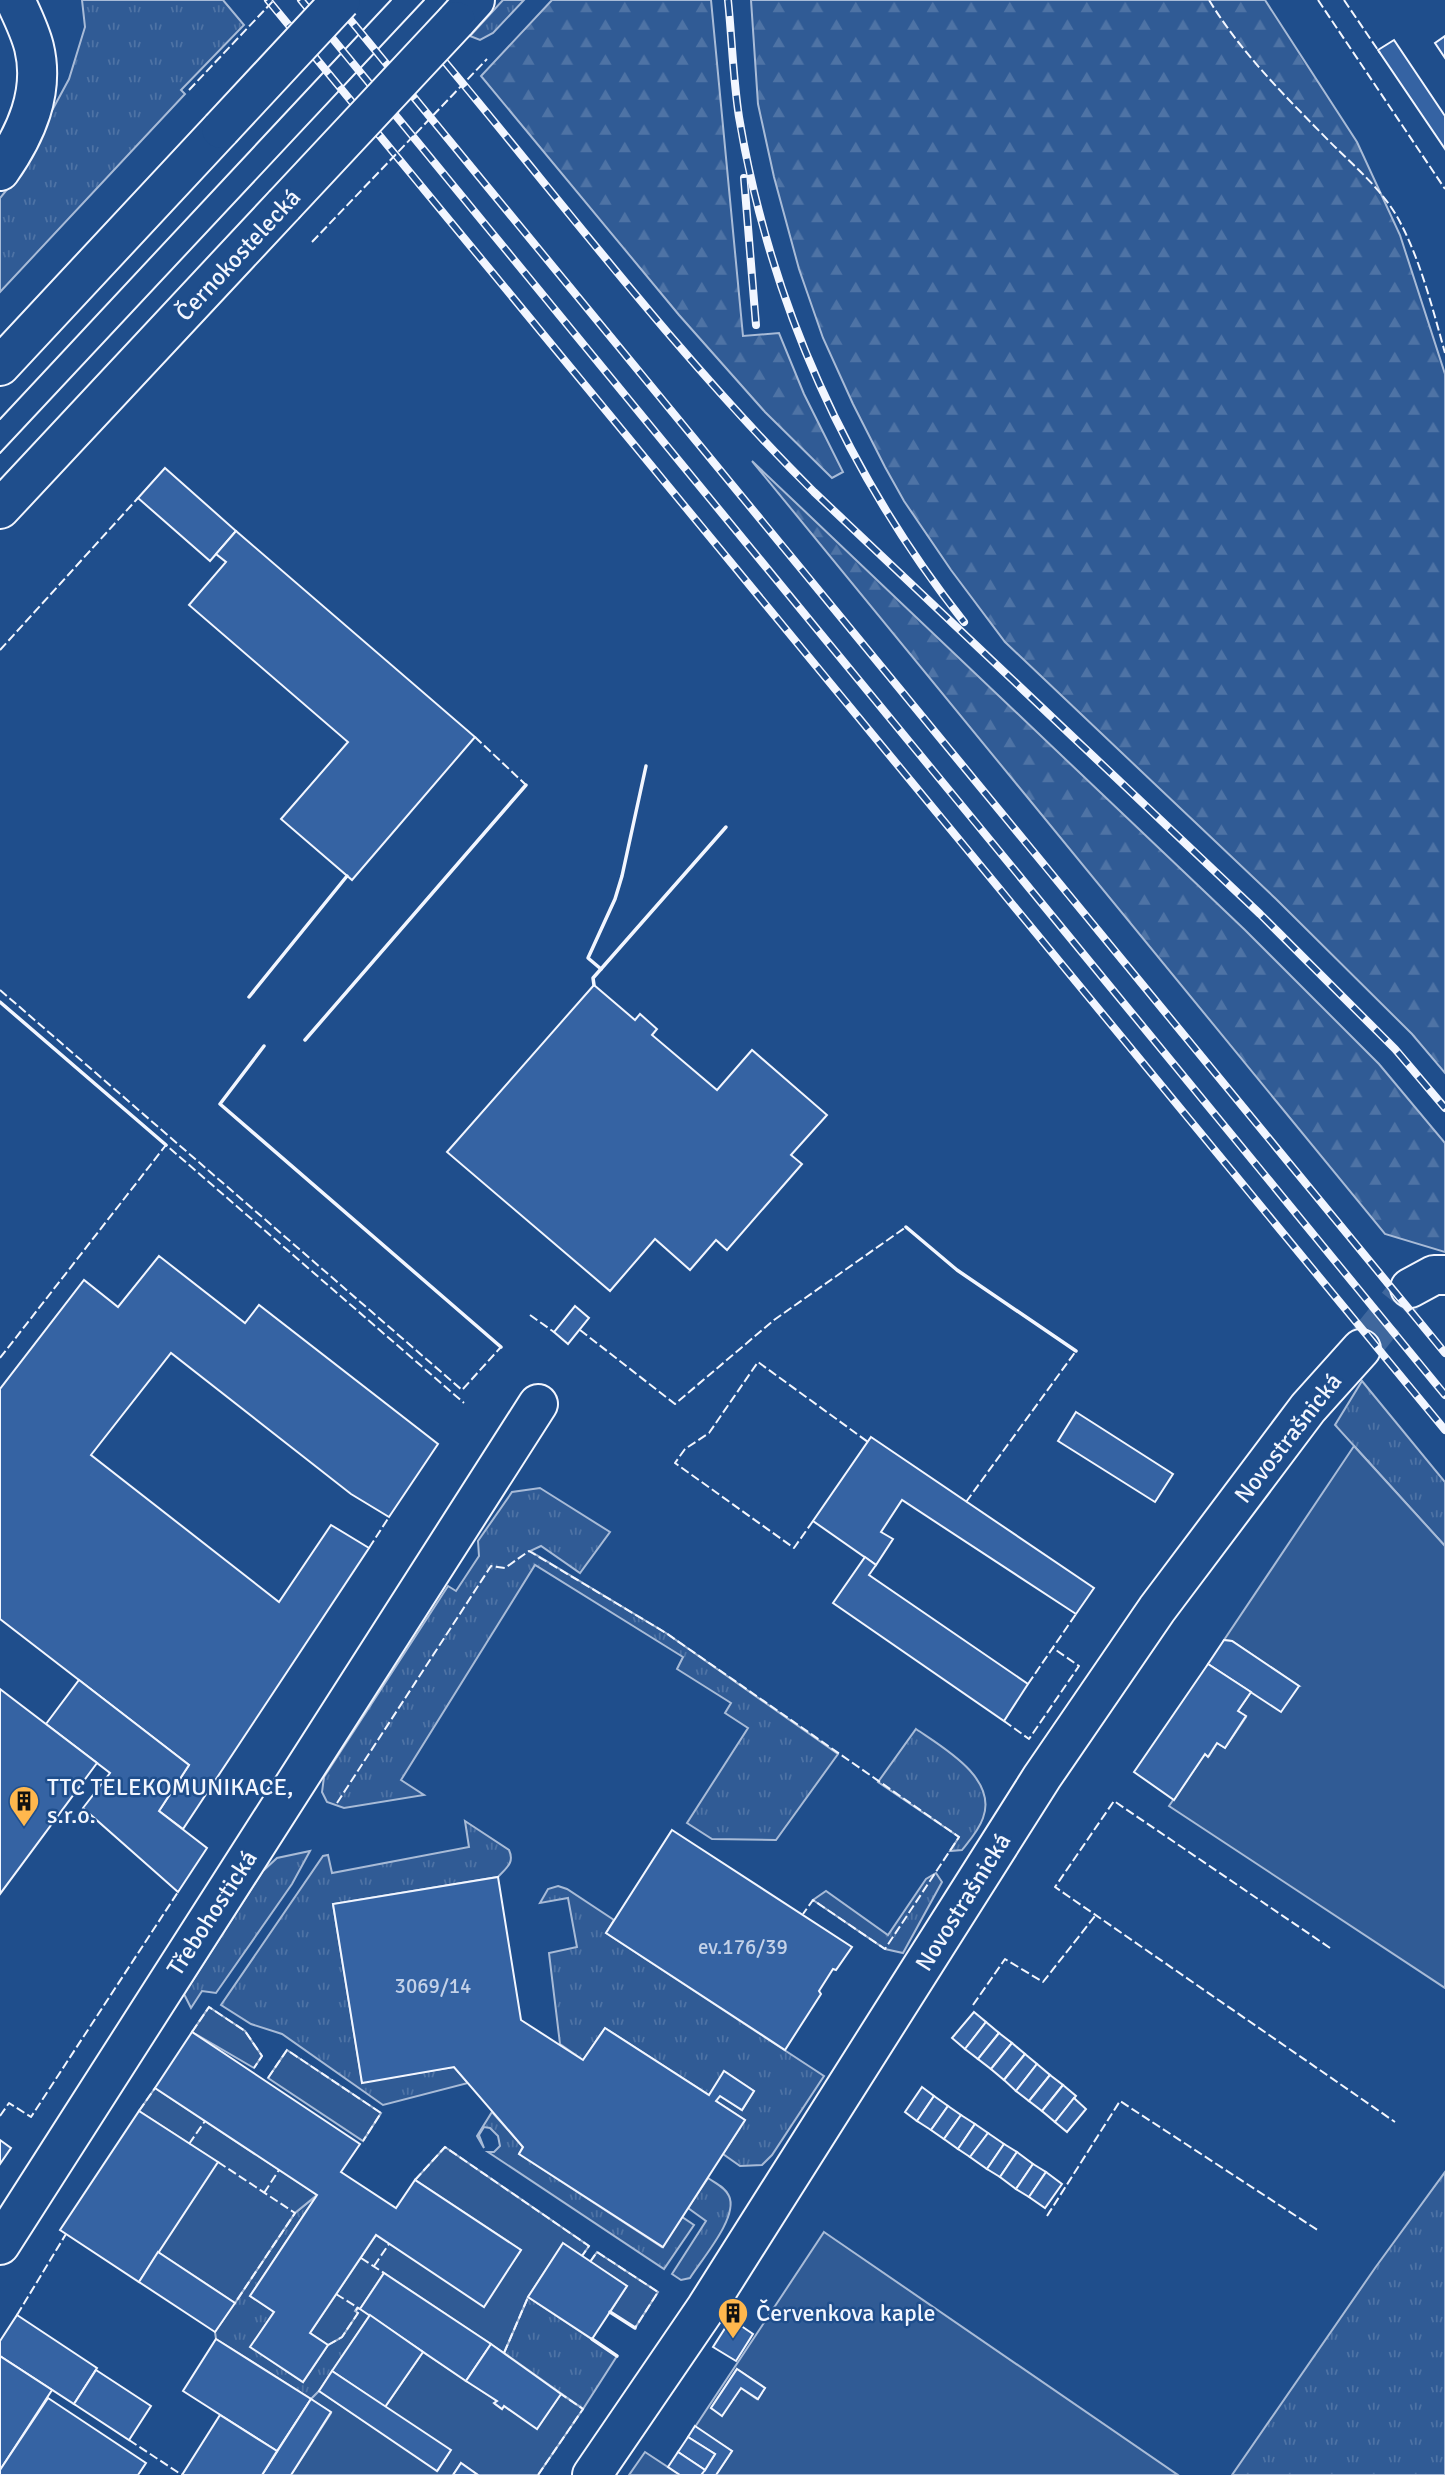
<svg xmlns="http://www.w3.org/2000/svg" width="1445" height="2475" font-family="Signika,sans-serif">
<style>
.grass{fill:url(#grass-tufts);stroke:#a8bbd7;stroke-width:2}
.forest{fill:url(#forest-firs);stroke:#a8bbd7;stroke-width:2}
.garden{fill:#305b95;stroke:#a8bbd7;stroke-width:2;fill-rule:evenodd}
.building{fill:#3563a3;stroke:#f2f6ff;stroke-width:2}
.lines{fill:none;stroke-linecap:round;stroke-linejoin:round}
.minor-tunnel{stroke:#3f679d;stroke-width:38;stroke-dasharray:38 19;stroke-linecap:butt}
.minor-casing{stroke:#f2f6ff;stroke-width:42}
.major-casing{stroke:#f2f6ff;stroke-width:42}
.minor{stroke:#1f4e8c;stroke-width:38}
.major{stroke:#1f4e8c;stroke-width:38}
.tram{stroke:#f2f6ff;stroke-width:2}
.rail-casing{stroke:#f2f6ff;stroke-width:8}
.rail{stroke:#1f4e8c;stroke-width:5;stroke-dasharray:16;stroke-linecap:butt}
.major-bridge-casing{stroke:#f2f6ff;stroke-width:42;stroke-linecap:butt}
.major-bridge{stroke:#1f4e8c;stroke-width:38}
.fence{stroke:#f2f6ff;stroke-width:2;stroke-dasharray:9 3.5;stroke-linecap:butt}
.wall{stroke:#f2f6ff;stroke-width:3.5}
.labels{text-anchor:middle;stroke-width:5;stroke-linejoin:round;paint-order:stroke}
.number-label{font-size:21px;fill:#c3d1e8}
.street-label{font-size:24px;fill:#f2f6ff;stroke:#1f4e8c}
.poi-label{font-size:24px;fill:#f2f6ff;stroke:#1f4e8c;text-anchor:start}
</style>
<defs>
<pattern id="grass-tufts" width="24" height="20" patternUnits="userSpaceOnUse" patternTransform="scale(1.75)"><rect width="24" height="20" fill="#305b95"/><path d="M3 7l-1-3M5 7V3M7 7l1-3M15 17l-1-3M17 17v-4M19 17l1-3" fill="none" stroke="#4e73a5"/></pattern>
<pattern id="forest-firs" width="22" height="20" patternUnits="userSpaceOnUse" patternTransform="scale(1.75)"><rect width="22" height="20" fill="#305b95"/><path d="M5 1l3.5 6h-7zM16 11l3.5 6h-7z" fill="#4e73a5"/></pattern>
</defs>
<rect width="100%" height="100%" fill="#1f4e8c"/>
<!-- grass -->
<g class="grass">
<path d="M82,0H223L244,25L181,90L185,94L0,292V198L14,181L69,79L85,27Z"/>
<path d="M503,0H524L493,33L480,40L470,36Z"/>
<path d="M1362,1381L1445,1482V1546L1335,1425Z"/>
<path d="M540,1488L610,1532L580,1573L541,1546L530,1551L666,1633L838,1754L776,1840L712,1839L687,1823L748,1728L725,1713L731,1703L677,1669L683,1657L535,1565L401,1780L424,1795L344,1808L327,1802L322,1792L324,1777L448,1586L456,1591L479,1556L478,1541L512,1492Z"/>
<path d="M916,1729C942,1747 998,1778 983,1818C979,1830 970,1840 962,1850L950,1851L959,1837L878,1782Z"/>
<path d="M465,1821L509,1850C515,1863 506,1868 498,1877L333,1904L362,2082L454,2067L468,2083L383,2105L282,2034L251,2024L221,2005L323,1856L328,1855L332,1873L469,1847Z"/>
<path d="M310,1851L292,1884L216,1993L202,1991L191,2008L184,1994L263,1871L277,1858Z"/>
<path d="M936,1873L942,1882L903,1953L885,1949L813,1900L826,1891L888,1935L926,1879Z"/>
<path d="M558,1886L567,1889L614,1920L606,1933L824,2076L772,2155L762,2165L740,2166L723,2154L745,2120L716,2101L720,2096L742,2110L754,2091L725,2072L709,2095L605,2028L583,2060L560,2044L549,1953L577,1947L568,1898L540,1903L548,1889Z"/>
<path d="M492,2112L523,2147L519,2154L662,2247L682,2217L694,2225L664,2269L488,2152H494L500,2146L498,2136L490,2128L484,2127L479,2135L484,2148L477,2136Z"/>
<path d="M1445,2172V2475H1232L1375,2268Z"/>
<path d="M708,2178C715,2183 725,2187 729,2196C739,2217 701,2260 690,2278L681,2280L672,2274L706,2221L688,2208Z"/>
<path d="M317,2195L250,2296L274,2312L251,2347L303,2382L328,2345L342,2337L358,2307L370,2315L319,2391L311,2399L216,2339L215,2332L295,2213Z"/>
<path d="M528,2297L617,2356L583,2409L504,2353Z"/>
</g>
<!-- forest -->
<g class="forest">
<path d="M552,0H711L743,336L779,333L804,394L843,472L832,478L765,412L679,315L481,76Z"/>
<path d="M751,0H1265L1357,142L1400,235L1445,374V1073L1412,1034L1276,899L1005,642L951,570L904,501L885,467L853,404L823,338L799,269L774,177L758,104Z"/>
<path d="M752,461L1245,930L1379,1064L1445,1143V1252L1385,1234Z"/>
</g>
<!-- garden -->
<g class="garden">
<path d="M1354,1446L1445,1546V1988L1169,1806L1205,1754L1209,1756L1217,1743L1225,1748L1246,1717L1238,1711L1251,1692L1299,1686L1232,1641L1224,1640Z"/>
<path d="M209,2007L245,2031L262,2056L254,2068L192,2032Z"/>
<path d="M287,2050L381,2113L363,2141L268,2078Z"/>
<path d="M155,2088L317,2195L295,2213L235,2303L158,2252L217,2162L139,2111Z"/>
<path d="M445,2147L589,2246L582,2256L563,2244L528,2297L504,2353L384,2273L360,2309L357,2308L355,2311L358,2313L342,2337L328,2345L310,2333L376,2235L484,2304L521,2250L415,2180Z"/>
<path d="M824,2232L1178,2475H716L732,2451L695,2427ZM737,2369L765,2388L757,2399L741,2388L722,2415L711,2408Z"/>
<path d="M597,2252L658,2292L635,2328L610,2312L627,2286L590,2262Z"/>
<path d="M423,2352L497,2401L495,2404L502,2409L504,2406L537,2428L561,2394L583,2409L538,2475H478L461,2463L453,2475H291L331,2413L311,2399L319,2391L438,2470L450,2451L385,2407Z"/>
<path d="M645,2452L680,2475H629Z"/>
</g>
<!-- building -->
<g class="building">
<path d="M1445,36V58L1435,43Z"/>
<path d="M1394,40L1445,116V149L1378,50Z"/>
<path d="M165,468L236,531L210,561L138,498Z"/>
<path d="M236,531L475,737L352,880L281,819L348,742L189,605L226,562L216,554Z"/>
<path d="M594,985L635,1020L640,1014L657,1029L652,1035L717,1090L752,1050L827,1115L791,1155L802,1164L727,1250L716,1240L690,1270L655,1239L610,1291L447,1152Z"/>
<path d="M159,1256L245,1323L259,1305L438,1444L389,1517L351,1494L171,1353L91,1455L279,1602L331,1525L369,1548L183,1829L159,1811L189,1765L0,1619V1389L84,1280L118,1307Z"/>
<path d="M575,1306L589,1318L568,1344L554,1332Z"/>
<path d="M1076,1412L1173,1474L1155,1502L1058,1441Z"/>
<path d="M871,1437L1094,1588L1076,1614L902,1500L881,1532L893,1539L876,1565L813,1521Z"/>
<path d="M865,1557L876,1565L869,1575L1028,1684L1004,1721L833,1603Z"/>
<path d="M1224,1640L1232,1641L1299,1686L1281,1712L1208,1664Z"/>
<path d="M1208,1664L1251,1692L1238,1711L1246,1716L1225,1748L1217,1743L1208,1757L1205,1754L1174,1800L1134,1772Z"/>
<path d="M79,1680L189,1765L159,1811L207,1848L178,1892L83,1808L110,1773L46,1724Z"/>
<path d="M0,1689L97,1763L0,1894Z"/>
<path d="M672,1830L852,1947L836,1970L833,1969L819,1991L821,1994L785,2050L606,1933Z"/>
<path d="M498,1877L521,2020L583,2060L605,2028L709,2095L724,2071L754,2091L742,2110L720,2096L716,2101L745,2120L663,2247L519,2154L523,2147L454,2067L362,2083L333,1904Z"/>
<path d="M974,2012L986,2022L965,2049L952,2038Z"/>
<path d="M986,2022L999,2033L978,2059L965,2049Z"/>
<path d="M192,2032L360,2144L341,2172L396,2208L415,2180L521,2250L484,2307L376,2235L310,2333L328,2345L303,2382L250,2347L274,2312L250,2296L317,2195L155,2088Z"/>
<path d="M999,2033L1012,2043L991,2069L978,2059Z"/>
<path d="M1012,2043L1025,2054L1004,2080L991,2069Z"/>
<path d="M1025,2054L1037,2064L1016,2091L1004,2080Z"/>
<path d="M1037,2064L1050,2075L1029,2101L1016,2091Z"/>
<path d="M1050,2075L1063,2085L1042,2111L1029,2101Z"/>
<path d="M1063,2085L1076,2096L1055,2122L1042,2111Z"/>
<path d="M922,2087L934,2096L917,2121L905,2112Z"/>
<path d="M934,2096L948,2106L931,2130L917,2121Z"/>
<path d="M1074,2098L1086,2109L1067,2132L1055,2122Z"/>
<path d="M948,2106L961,2115L944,2139L931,2130Z"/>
<path d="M139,2111L218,2162L139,2282L60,2230Z"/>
<path d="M961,2115L975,2124L958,2149L944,2139Z"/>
<path d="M975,2124L988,2133L970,2157L958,2149Z"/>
<path d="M988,2133L1004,2144L987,2169L970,2157Z"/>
<path d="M0,2140L11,2148L0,2164Z"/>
<path d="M1004,2144L1017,2152L1000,2177L987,2169Z"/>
<path d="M1017,2152L1033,2164L1016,2189L1000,2177Z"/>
<path d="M1033,2164L1046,2172L1029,2197L1016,2189Z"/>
<path d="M1046,2172L1062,2184L1045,2208L1029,2197Z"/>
<path d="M563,2243L627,2286L592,2339L528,2297Z"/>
<path d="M158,2252L235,2303L215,2332L139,2282Z"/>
<path d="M384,2273L491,2344L466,2381L360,2309Z"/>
<path d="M17,2315L97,2368L74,2404L0,2356V2341Z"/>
<path d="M370,2315L423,2352L385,2407L332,2371Z"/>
<path d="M731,2319L753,2334L736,2361L713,2347Z"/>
<path d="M216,2339L311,2399L277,2451L183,2391Z"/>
<path d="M491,2344L561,2394L537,2429L504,2406L502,2409L494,2403L497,2401L466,2381Z"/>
<path d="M0,2356L52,2390L0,2470Z"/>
<path d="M737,2369L765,2388L758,2399L741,2388L722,2416L711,2408Z"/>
<path d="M96,2370L151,2406L129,2440L74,2404Z"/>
<path d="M332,2371L451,2450L437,2471L319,2391Z"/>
<path d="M48,2398L146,2463L138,2475H0V2470Z"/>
<path d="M311,2399L331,2412L291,2475H262Z"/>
<path d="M220,2415L277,2451L262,2475H182Z"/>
<path d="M695,2426L732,2451L716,2475H701L715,2454L688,2437Z"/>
<path d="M688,2437L715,2454L705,2470L678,2452Z"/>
<path d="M678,2452L705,2470L701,2475H680L668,2467Z"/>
<path d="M461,2463L478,2475H453Z"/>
</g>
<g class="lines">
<!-- minor-tunnel -->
<path class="minor-tunnel" d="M1361,1349L1410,1288"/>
<!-- minor casing -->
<g class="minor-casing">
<g id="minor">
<path d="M0,171C26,134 45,92 34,47C30,31 22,15 15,0"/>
<path d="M1410,1288L1434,1275H1445"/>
<path d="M0,2245L538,1404"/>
<path d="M592,2475L706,2308L1042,1777L1157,1609L1308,1408L1361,1349"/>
</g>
</g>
<!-- major casing -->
<g class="major-casing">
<g id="major">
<path d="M456,21L475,0"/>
<path d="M0,366L221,129"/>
<path d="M0,509L284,205"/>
</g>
</g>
<!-- minor -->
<use href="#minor" class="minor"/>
<!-- major -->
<use href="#major" class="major"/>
<!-- tram -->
<g class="tram">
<path d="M0,419L391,0"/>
<path d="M0,453L424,0"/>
</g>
<!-- rail casing -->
<g class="rail-casing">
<g id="rail">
<path d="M268,0L1445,1430"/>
<path d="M301,0L1445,1395"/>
<path d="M334,0L1445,1353"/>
<path d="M728,0C732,39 733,78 739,117C770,303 847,474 964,622"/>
<path d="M445,62C566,207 680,359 814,492L1260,914L1395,1049L1445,1108"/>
<path d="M744,178L756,325"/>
</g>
</g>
<!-- rail -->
<use href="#rail" class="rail"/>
<!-- major-bridge casing -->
<g class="major-bridge-casing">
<g id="major-bridge">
<path d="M221,129L341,0"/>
<path d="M284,205L456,21"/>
</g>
</g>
<!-- major-bridge -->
<use href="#major-bridge" class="major-bridge"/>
<!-- fence -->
<g class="fence">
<path d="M1209,0C1242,54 1286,97 1330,142C1354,166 1384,191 1400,222C1421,262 1433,310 1445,353"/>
<path d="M1318,0L1445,189"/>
<path d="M1344,0L1380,53"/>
<path d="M189,90L274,0"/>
<path d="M312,242L487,59"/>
<path d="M0,650L138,498"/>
<path d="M475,737L526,785"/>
<path d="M0,990L462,1390L501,1347"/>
<path d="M530,1315L554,1332"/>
<path d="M580,1330L675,1404L774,1320L906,1227"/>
<path d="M0,1358L166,1145L464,1403"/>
<path d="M966,1502L1076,1351"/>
<path d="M813,1521L794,1548L675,1463L685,1449L709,1433L758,1362L868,1442"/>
<path d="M369,1548L389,1517"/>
<path d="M1028,1684L1076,1614"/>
<path d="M1004,1721L1029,1739L1079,1666L1053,1648"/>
<path d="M337,1803L491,1566L505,1568L529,1551L666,1633L959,1837L885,1949L813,1900L803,1914"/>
<path d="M1330,1948L1114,1801L1055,1887L1395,2122"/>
<path d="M973,2005L1005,1959L1043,1982L1095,1916"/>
<path d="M192,2032L209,2007L245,2031L262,2056L254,2068"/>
<path d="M268,2078L287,2050L381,2113L363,2141"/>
<path d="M139,2111L155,2088"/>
<path d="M0,2116L9,2103L31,2117L178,1892"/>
<path d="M189,2144L205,2121"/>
<path d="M218,2162L295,2213L235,2303"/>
<path d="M415,2180L445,2147L589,2246L582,2256"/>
<path d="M264,2193L279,2170"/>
<path d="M1047,2216L1120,2101L1319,2231"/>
<path d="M361,2258L384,2273"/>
<path d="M590,2262L597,2252L658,2292L635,2328"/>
<path d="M374,2266L389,2244"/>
<path d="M336,2294L360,2309"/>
<path d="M17,2315L66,2234"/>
<path d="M328,2345L342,2337L358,2313L355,2312L358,2307"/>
<path d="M504,2353L528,2297"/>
<path d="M129,2440L182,2475"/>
<path d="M538,2475L583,2409L561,2394"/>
</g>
<!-- wall -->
<g class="wall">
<path d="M601,969L588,958L615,899L622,876L646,766"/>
<path d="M594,985L593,978L601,969L726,827"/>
<path d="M249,997L347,876"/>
<path d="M0,1002L166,1145"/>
<path d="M305,1040L526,785"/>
<path d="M264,1046L220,1104L501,1347"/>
<path d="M906,1227L957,1270L1076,1351"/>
<path d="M610,2312L635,2328"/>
<path d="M592,2339L617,2356"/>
</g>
</g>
<!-- icons -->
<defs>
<g id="building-pin" transform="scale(1.575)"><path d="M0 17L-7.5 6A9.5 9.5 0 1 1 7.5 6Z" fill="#ffb74d" stroke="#1f4e8c"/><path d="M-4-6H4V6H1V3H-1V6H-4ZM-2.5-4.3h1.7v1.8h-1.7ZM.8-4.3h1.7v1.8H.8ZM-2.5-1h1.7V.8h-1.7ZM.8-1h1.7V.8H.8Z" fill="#111"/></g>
</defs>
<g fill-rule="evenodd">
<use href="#building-pin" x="24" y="1801"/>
<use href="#building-pin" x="733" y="2313"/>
</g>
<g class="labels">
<!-- number labels -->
<g class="number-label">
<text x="743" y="1954">ev.176/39</text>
<text x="433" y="1993">3069/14</text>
</g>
<!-- street labels -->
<g class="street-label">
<text transform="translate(238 255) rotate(-47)" y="8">Černokostelecká</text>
<text transform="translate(1288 1438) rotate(-52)" y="8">Novostrašnická</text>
<text transform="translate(963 1902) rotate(-58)" y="8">Novostrašnická</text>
<text transform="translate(212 1913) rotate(-57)" y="8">Třebohostická</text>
</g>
<!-- poi labels -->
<g class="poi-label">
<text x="47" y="1795">TTC TELEKOMUNIKACE,<tspan x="47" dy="28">s.r.o.</tspan></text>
<text x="756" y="2321">Červenkova kaple</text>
</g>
</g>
</svg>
